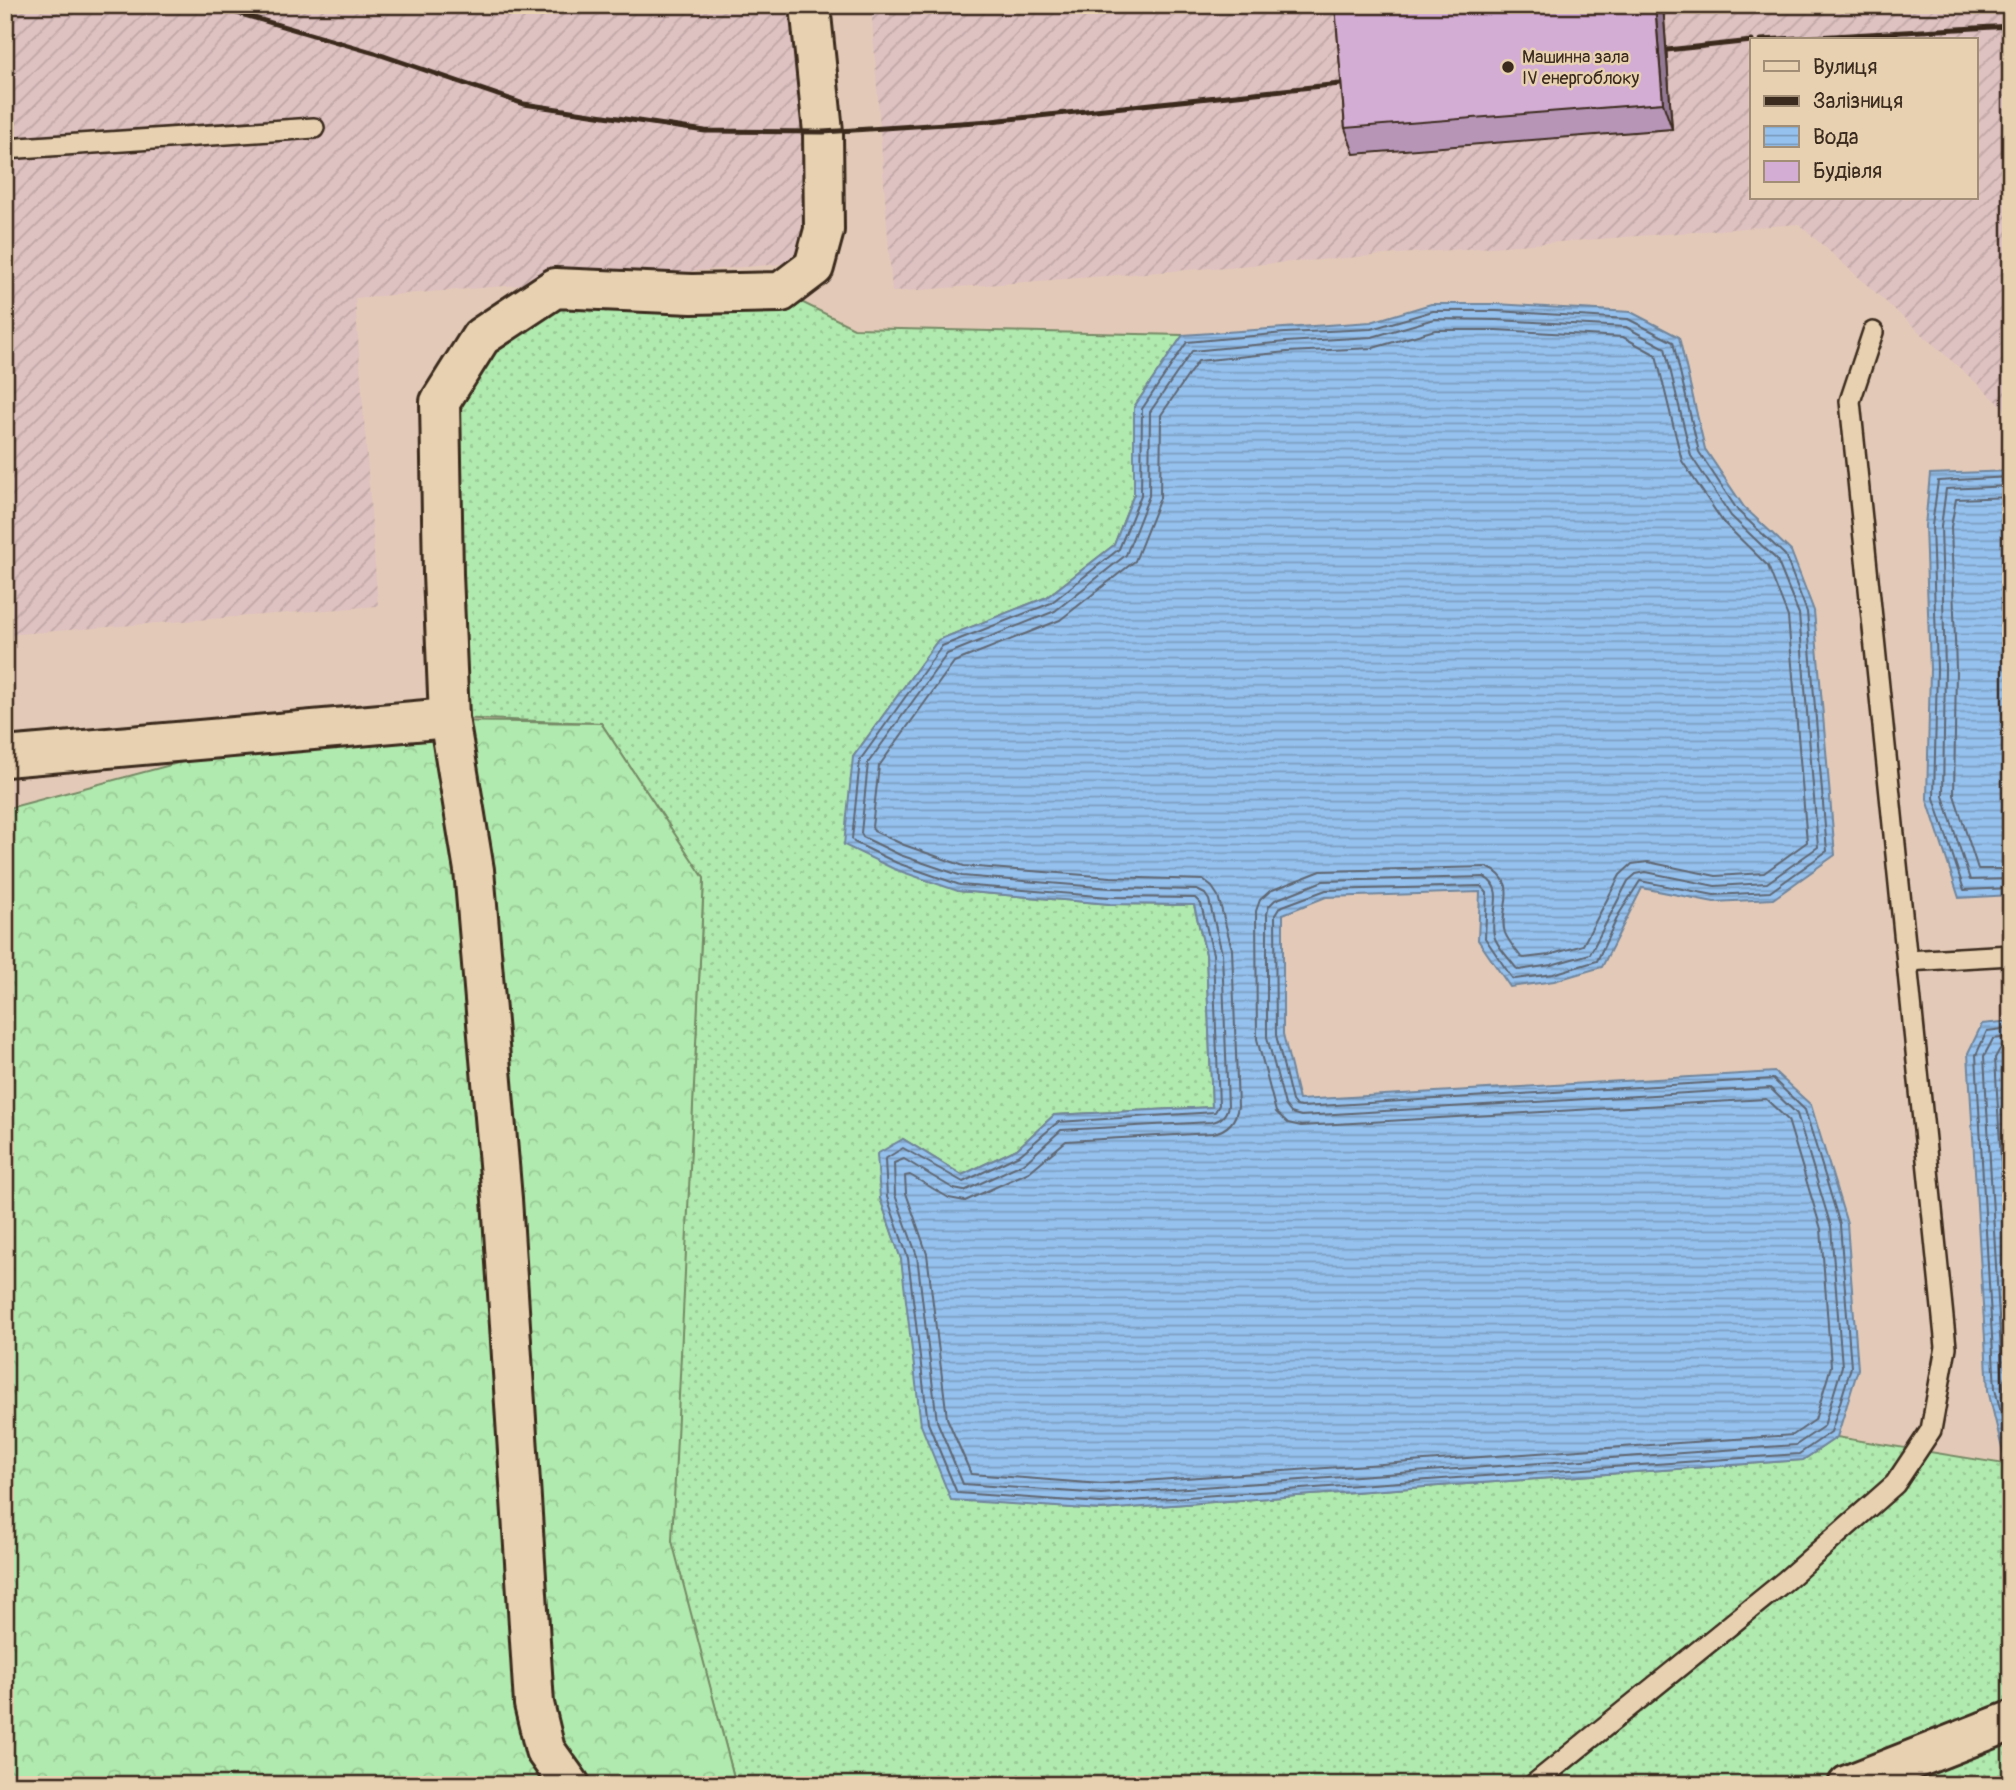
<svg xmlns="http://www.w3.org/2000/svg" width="2016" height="1790" font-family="Pangolin,sans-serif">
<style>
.industrial{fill:url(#industrial-furrows);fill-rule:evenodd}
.grass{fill:url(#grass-dots);stroke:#768a66;stroke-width:2}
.forest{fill:url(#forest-crowns);stroke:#768a66;stroke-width:2}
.water{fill:url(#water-rules);stroke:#71859b;stroke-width:2}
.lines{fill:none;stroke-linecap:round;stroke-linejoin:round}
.shore{stroke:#5f6671;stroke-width:2}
.lane-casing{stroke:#3b2a1e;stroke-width:24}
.street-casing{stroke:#3b2a1e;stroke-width:44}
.lane{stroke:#e7d1b1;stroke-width:19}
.street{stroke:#e7d1b1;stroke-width:38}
.rail{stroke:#3b2a1e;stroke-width:5}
.wall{fill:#b695b7;stroke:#3b2a1e;stroke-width:2}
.shaded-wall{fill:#947995;stroke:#3b2a1e;stroke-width:2}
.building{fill:#d4add5;stroke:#3b2a1e;stroke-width:2}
.poi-dot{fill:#3b2a1e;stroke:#e7d1b1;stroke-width:2.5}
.labels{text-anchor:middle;stroke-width:5;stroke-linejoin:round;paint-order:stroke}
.poi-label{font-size:18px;fill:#3b2a1e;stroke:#e7d1b1;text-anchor:start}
</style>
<defs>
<pattern id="industrial-furrows" width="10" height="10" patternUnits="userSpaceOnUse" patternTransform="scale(1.75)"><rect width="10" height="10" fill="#dec1c1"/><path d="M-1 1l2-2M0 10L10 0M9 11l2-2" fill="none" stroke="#bfa6a5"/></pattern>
<pattern id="grass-dots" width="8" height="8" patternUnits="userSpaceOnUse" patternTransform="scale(1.75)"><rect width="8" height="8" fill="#b0eaae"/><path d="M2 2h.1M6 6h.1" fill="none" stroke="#98c995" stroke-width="1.8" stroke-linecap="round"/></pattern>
<pattern id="forest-crowns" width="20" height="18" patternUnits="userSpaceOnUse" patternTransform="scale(1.75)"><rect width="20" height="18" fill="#b0eaae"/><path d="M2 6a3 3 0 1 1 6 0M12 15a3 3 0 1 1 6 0" fill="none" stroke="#98c995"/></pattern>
<pattern id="water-rules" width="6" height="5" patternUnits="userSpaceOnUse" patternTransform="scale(1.75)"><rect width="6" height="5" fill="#95c1ee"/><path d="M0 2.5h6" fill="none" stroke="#7b9dc0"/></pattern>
</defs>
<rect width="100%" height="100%" fill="#e3cab8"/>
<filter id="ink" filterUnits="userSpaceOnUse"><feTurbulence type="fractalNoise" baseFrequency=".0143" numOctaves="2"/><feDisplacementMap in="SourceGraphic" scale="14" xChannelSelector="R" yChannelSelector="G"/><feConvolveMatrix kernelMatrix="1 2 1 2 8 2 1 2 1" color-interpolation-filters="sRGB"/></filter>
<g filter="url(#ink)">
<!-- industrial -->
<g class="industrial">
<path d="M5,5H813L833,260L355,298L378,606L5,635Z"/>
<path d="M871,5H2011V414L1799,224L892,292ZM1752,40H1976V198H1752Z"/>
</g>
<!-- grass -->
<path class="grass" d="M555,288L781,292L854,328L1183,335L1134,407V494L1114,545L1047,597L938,640L853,757L958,891L1110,904L1194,905L1206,954L1212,1107L1054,1115L1017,1149L962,1175L903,1139L880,1198L901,1259L951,1499L1101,1510L1803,1460L1837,1437L2011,1465V1785H736L671,1541L704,879L601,723L449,718L440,402Z"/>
<!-- forest -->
<path class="forest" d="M340,720L601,723L704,878L672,1541L736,1785H5V809Z"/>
<!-- water -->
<g class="water">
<path d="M1431,304H1496L1631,312L1679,337L1705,449L1744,507L1791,551L1814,611L1835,855L1773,899L1714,902L1642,888L1602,967L1554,981L1510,987L1478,940L1480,892L1326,897L1283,914V1034L1299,1100L1775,1072L1811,1105L1847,1224L1858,1369L1837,1437L1803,1460L1101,1510L951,1500L921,1425L901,1259L880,1198L877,1154L903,1139L962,1175L1017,1149L1054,1115L1212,1107L1206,954L1194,905L1110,904L958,891L894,869L844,845L853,757L938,640L1047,597L1114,545L1134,494V407L1183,335L1371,322Z"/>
<path d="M2011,471V895L1959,898L1927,799L1930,669L1925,526L1930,474Z"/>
<path d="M2011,1021V1465H2006L1988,1390L1968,1053L1982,1024Z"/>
</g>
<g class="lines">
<!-- shore -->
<g class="shore">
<path d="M1433,311H1496L1628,319L1673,342L1699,452L1738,511L1785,555L1807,612L1827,851L1770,892L1714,895L1640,881L1619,914L1597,961L1553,974L1515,979L1512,978L1485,938L1487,893L1481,886L1326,890L1280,907L1275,915L1276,1035L1292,1101L1296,1106L1301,1107L1773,1079L1805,1110L1840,1225L1851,1367L1831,1432L1799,1454L1101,1503L957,1493L928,1423L908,1258L887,1197L885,1159L903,1148L963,1182L1021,1154L1058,1122L1215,1112L1219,1105L1213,954L1201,904L1195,898L1110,897L960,885L897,863L854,842L852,839L860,760L942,646L1051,603L1119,549L1141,495L1142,409L1187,342L1285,333L1371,329Z"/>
<path d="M1434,319L1496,320L1626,327L1665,348L1691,456L1731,516L1777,560L1799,614L1818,847L1767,883L1715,886L1646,872L1636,874L1628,881L1590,954L1551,965L1519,970L1516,968C1510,959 1496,946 1494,935C1489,915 1507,889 1484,877L1323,881L1275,900L1269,906L1267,914V1037L1285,1105L1291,1113L1301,1116L1770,1088L1797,1114L1831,1227L1842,1366L1824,1426L1796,1445L1101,1494L963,1484L937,1421L917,1256L895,1195L894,1163L904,1159L954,1189L964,1191L1026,1162L1061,1130L1211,1122C1221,1121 1226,1115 1228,1106L1222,953L1209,900L1205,894L1197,890L1111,888L962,876L900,855L863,837L861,833L868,763L947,654L1055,611L1126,555L1149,496L1150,412L1192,351L1286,342L1372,337Z"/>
<path d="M1435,330H1496L1623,337L1656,355L1682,461L1723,522L1768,566L1788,617L1807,842L1764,873L1716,876L1648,862L1632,864L1620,875L1583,945L1549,955L1524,958L1521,957C1516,950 1508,941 1505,933C1497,910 1523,883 1487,867L1321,871L1270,891L1260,900L1256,911L1257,1039L1276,1112L1288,1123L1301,1126L1766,1099L1788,1120L1821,1229L1831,1366L1815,1420L1793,1435L1101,1484L971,1474L947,1418L927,1254L906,1193L905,1176L910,1175L949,1198L965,1201L1029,1172L1066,1141L1213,1133C1228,1130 1236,1121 1238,1106L1232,949L1218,896L1212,887L1203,880L1111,877L964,866L904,845L874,831L872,827L879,766L954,662L1060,620L1135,561L1160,498L1161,415L1198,361L1287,352L1373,348Z"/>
<path d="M2011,477L1938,481L1932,526L1937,669L1934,798L1964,890L2011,888"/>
<path d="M2011,486L1946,489L1941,527L1945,669L1943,796L1970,880L2011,879"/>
<path d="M2011,497L1956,499L1951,527L1956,669L1954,795L1978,869H2011"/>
<path d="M2011,1028L1987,1031L1976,1055L1995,1389L2011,1453"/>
<path d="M2011,1037L1993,1039L1984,1056L2003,1387L2011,1417"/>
<path d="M2011,1047L2000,1049L1995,1058L2011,1334"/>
</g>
<!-- lane casing -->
<g class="lane-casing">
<g id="lane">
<path d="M5,149L314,128"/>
<path d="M1907,961L2011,955"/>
<path d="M1533,1785L1786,1580L1895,1484L1931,1430L1946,1347L1850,401L1873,332"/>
</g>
</g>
<!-- street casing -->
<g class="street-casing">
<g id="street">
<path d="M5,757L449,718"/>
<path d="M570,1785L545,1750L534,1704L502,1199L474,870L449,718L443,574L440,402L481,337L555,288L692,294L781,292L814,267L824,230L823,132L810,5"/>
<path d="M1848,1785L2011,1721"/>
</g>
</g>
<!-- lane -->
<use href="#lane" class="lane"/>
<!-- street -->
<use href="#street" class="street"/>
<!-- rail -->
<g class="rail">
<path d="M192,5L234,12L375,53L524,104L705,131L823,132L991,121L1359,82"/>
<path d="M1761,40L2011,26"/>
<path d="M1648,52L1752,41"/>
</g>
</g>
<!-- wall -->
<path class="wall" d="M1335,5H1663L1672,129L1354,154L1345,128Z"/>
<!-- shaded-wall -->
<path class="shaded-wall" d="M1655,5H1663L1672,129L1663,103Z"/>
<!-- building -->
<path class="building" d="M1335,5H1655L1663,103L1345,128Z"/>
</g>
<!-- markers -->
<circle class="poi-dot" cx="1508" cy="67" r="7"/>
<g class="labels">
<!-- poi labels -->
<g class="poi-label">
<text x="1522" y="63">Машинна зала<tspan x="1522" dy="21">IV енергоблоку</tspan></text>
</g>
</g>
<!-- margin -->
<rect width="2016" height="1790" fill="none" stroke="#e7d1b1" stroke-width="28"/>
<rect x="14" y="14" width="1988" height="1762" fill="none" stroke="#3b2a1e" stroke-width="2.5" filter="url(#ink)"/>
<!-- legend -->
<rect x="1750" y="38" width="228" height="161" fill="#e7d1b1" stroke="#a28e76" stroke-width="2"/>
<rect x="1764" y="61" width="35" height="10" fill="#e7d1b1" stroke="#a28e76" stroke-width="2"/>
<text x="1813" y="74" font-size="21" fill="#3b2a1e">Вулиця</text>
<rect x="1764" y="96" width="35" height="10" fill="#3b2a1e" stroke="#a28e76" stroke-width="2"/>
<text x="1813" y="108" font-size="21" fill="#3b2a1e">Залізниця</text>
<rect x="1764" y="126" width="35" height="21" fill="url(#water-rules)" stroke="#a28e76" stroke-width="2"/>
<text x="1813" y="144" font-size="21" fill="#3b2a1e">Вода</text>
<rect x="1764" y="161" width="35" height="21" fill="#d4add5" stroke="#a28e76" stroke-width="2"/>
<text x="1813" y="178" font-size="21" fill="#3b2a1e">Будівля</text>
</svg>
